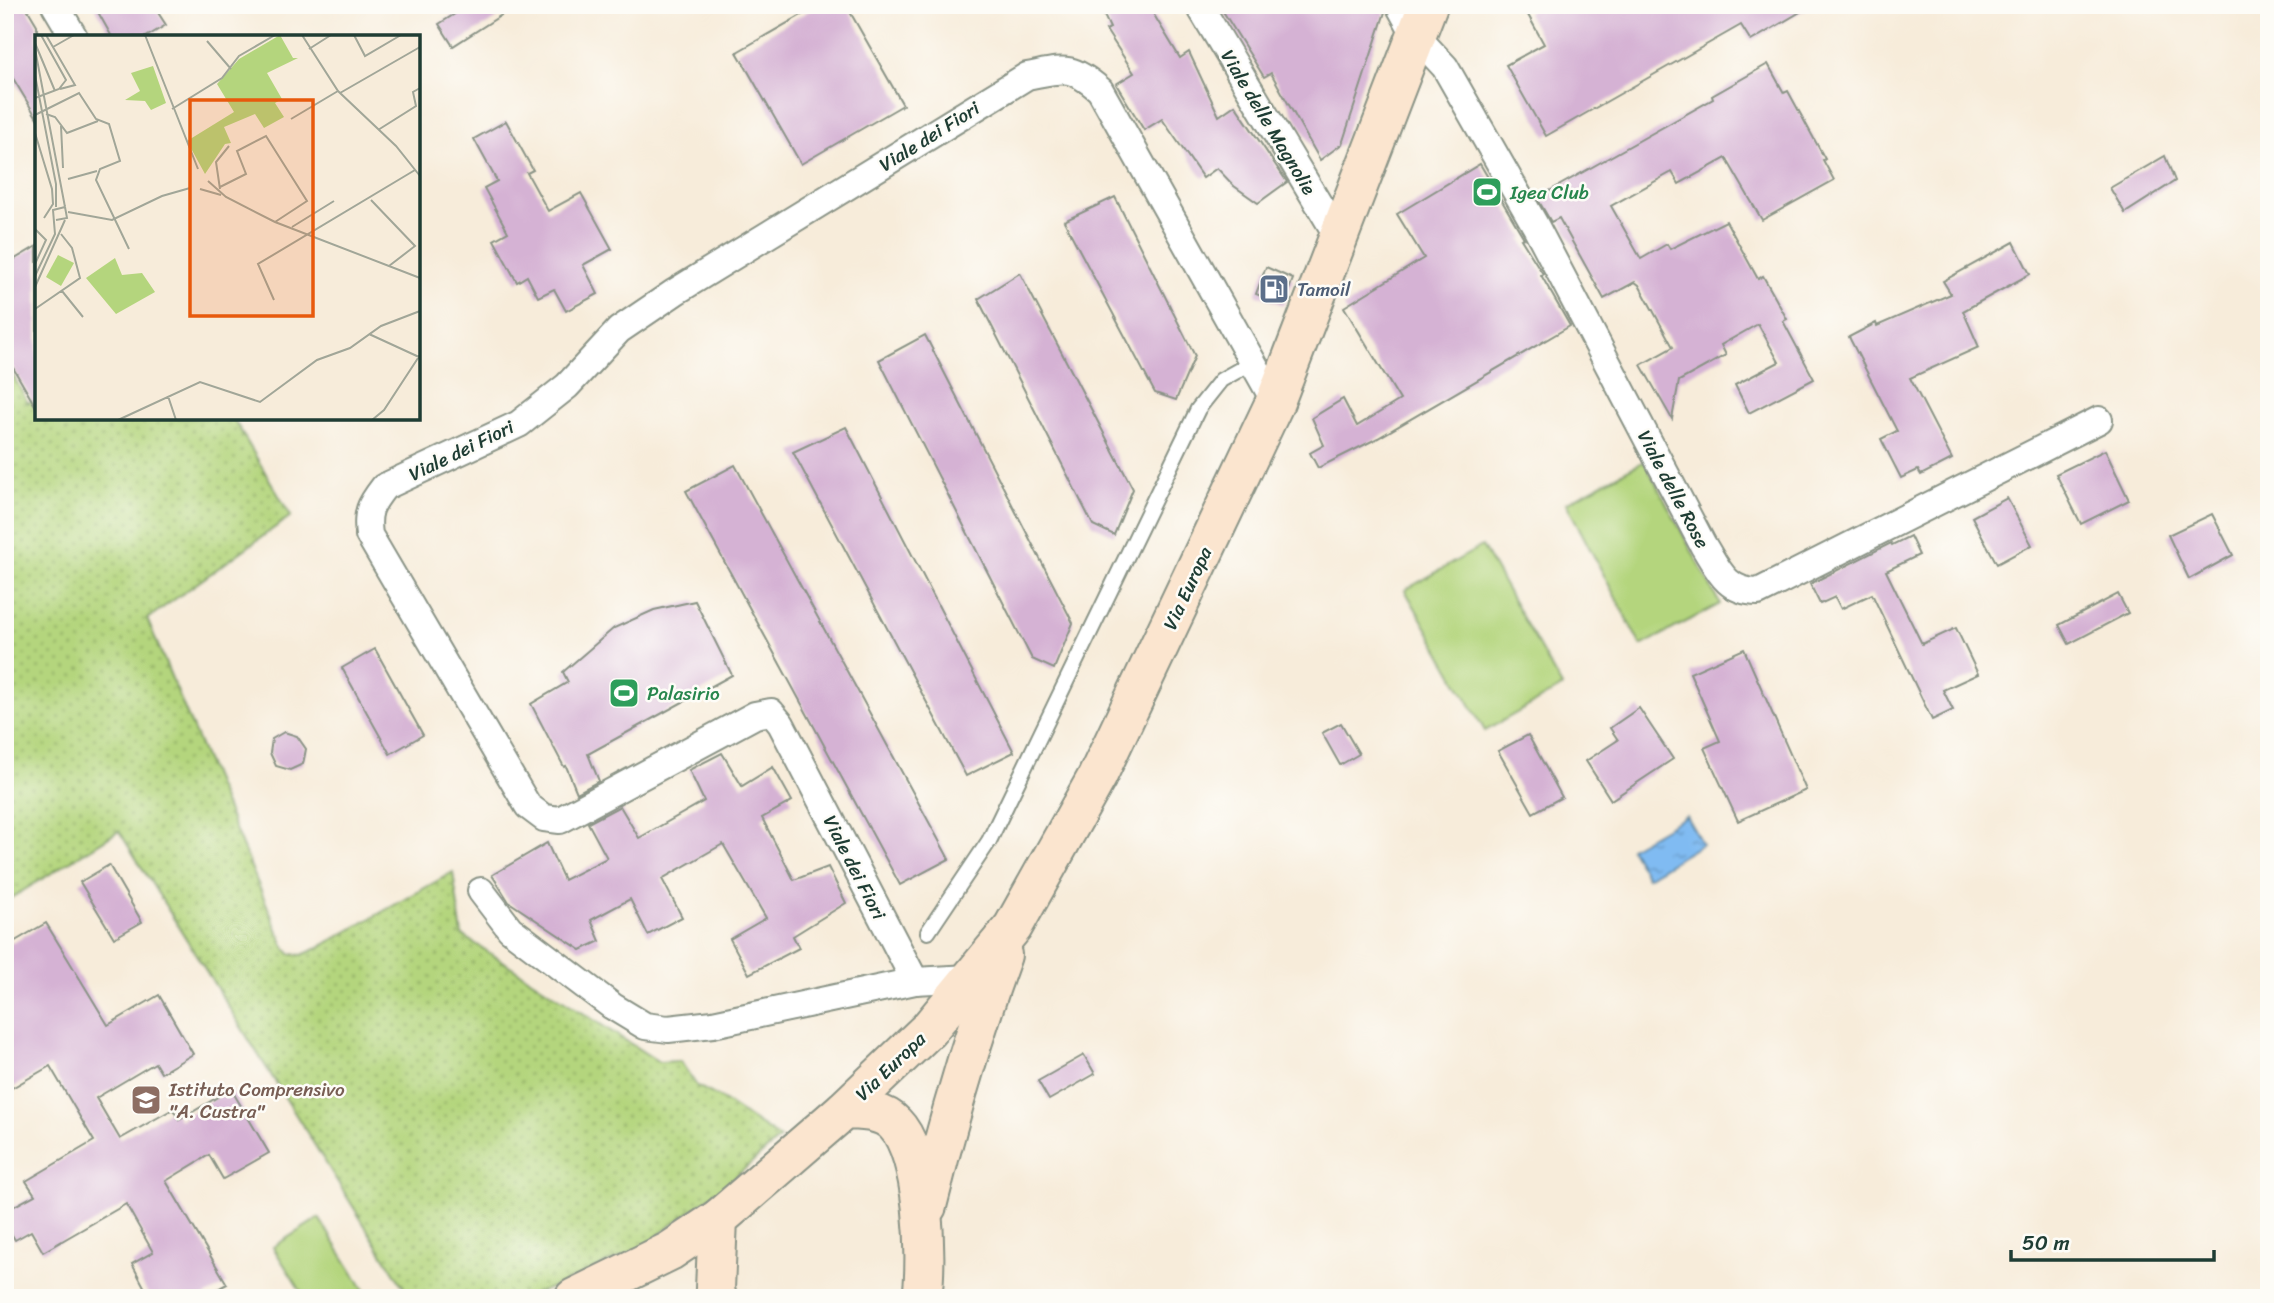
<svg xmlns="http://www.w3.org/2000/svg" width="2274" height="1303" font-family="Sriracha,sans-serif">
<style>
.grass{fill:url(#grass-dots);stroke:#6a8958;stroke-width:2}
.park{fill:#b4d57d;stroke:#6a8958;stroke-width:2}
.water{fill:url(#water-ripples);stroke:#507c93;stroke-width:2}
.building{fill:#d5b2d4}
.lines{fill:none;stroke-linecap:round;stroke-linejoin:round}
.lane-casing{stroke:#8b9487;stroke-width:18}
.street-casing{stroke:#8b9487;stroke-width:30}
.secondary-casing{stroke:#8b9487;stroke-width:42}
.lane{stroke:#fff;stroke-width:14}
.street{stroke:#fff;stroke-width:26}
.secondary{stroke:#fbe5cf;stroke-width:38}
.labels{text-anchor:middle;stroke-width:5;stroke-linejoin:round;paint-order:stroke}
.street-label{font-size:19px;fill:#1f3d34;stroke:#fdfcf7}
.leisure-label{font-size:19px;fill:#27864d;stroke:#fdfcf7;text-anchor:start}
.service-label{font-size:19px;fill:#4e5e75;stroke:#fdfcf7;text-anchor:start}
.education-label{font-size:19px;fill:#785e54;stroke:#fdfcf7;text-anchor:start}
.inset-road{fill:none;stroke:#a1a698;stroke-width:2}
.view{fill:#e8590c;fill-opacity:0.15;stroke:#e8590c;stroke-width:3.5}
.inset-edge{fill:none;stroke:#1f3d34;stroke-width:3.5}
</style>
<defs>
<pattern id="grass-dots" width="8" height="8" patternUnits="userSpaceOnUse" patternTransform="scale(1.75)"><rect width="8" height="8" fill="#b4d57d"/><path d="M2 2h.1M6 6h.1" fill="none" stroke="#92ae67" stroke-width="1.8" stroke-linecap="round"/></pattern>
<pattern id="water-ripples" width="26" height="14" patternUnits="userSpaceOnUse" patternTransform="scale(1.75)"><rect width="26" height="14" fill="#80bbf2"/><path d="M2 4q2-2 4 0t4 0M15 11q2-2 4 0t4 0" fill="none" stroke="#6899c5"/></pattern>
</defs>
<rect width="100%" height="100%" fill="#fdfcf7"/>
<filter id="ink" filterUnits="userSpaceOnUse"><feTurbulence type="fractalNoise" baseFrequency=".0143" numOctaves="2"/><feDisplacementMap in="SourceGraphic" scale="14" xChannelSelector="R" yChannelSelector="G"/><feConvolveMatrix kernelMatrix="1 2 1 2 8 2 1 2 1" color-interpolation-filters="sRGB"/></filter>
<filter id="wash" filterUnits="userSpaceOnUse"><feTurbulence type="fractalNoise" baseFrequency=".00686" numOctaves="4" result="noise"/><feDisplacementMap in="SourceGraphic" scale="28" xChannelSelector="R" yChannelSelector="G"/><feGaussianBlur stdDeviation="1.57" result="paint"/><feColorMatrix in="noise" values="0 0 0 0 0 0 0 0 0 0 0 0 0 0 0 0 0 1.4 0 .05"/><feComposite in="paint" operator="in"/></filter>
<g filter="url(#wash)">
<rect width="100%" height="100%" fill="#f7ecda"/>
<!-- grass -->
<path class="grass" d="M5,361L28,403L37,398V418H233L291,516L147,619L284,946L290,954L302,955L318,948L453,872L462,935L659,1062L680,1061L697,1086L717,1096L780,1138L726,1185L641,1248L556,1286L523,1298H410L119,831L5,902Z"/>
<!-- park -->
<g class="park">
<path d="M1644,461L1720,604L1641,646L1566,503Z"/>
<path d="M1482,546L1562,687L1485,731L1405,590Z"/>
<path d="M319,1218L369,1298H305L273,1247Z"/>
</g>
<!-- water -->
<path class="water" d="M1686,816L1702,844L1647,877L1630,848Z"/>
<g id="blocks">
<!-- building -->
<g class="building">
<path d="M5,5H25L37,25V118L5,65Z"/>
<path d="M94,5H153L166,25L146,37H112Z"/>
<path d="M469,5H517L453,46L439,24Z"/>
<path d="M819,5H846L903,105L801,164L737,52Z"/>
<path d="M1099,5H1148L1180,58L1189,52L1219,116L1235,105L1287,182L1258,203L1234,186L1217,168L1203,178L1162,119L1144,130L1116,84L1134,73L1106,30L1110,28Z"/>
<path d="M1219,5H1383L1385,12L1342,144L1320,160L1271,73L1264,77Z"/>
<path d="M1540,5H1812L1751,41L1741,25L1546,136L1506,65L1544,44L1527,13Z"/>
<path d="M1768,64L1784,93L1788,91L1825,159L1823,160L1834,180L1762,220L1726,158L1679,184L1672,172L1611,206L1641,259L1667,244L1670,249L1726,221L1758,279L1763,276L1787,319L1783,321L1814,379L1749,413L1735,385L1779,362L1758,324L1721,345L1726,355L1679,381L1672,419L1641,365L1673,347L1639,285L1635,282L1604,299L1559,218L1551,222L1537,198L1713,99L1712,96Z"/>
<path d="M506,121L533,170L527,173L548,211L581,193L612,249L583,265L598,294L566,311L554,289L538,297L527,276L517,282L494,240L508,232L484,188L497,181L474,139Z"/>
<path d="M2165,156L2175,181L2125,213L2110,188Z"/>
<path d="M1480,164L1521,233L1524,238L1521,239L1543,274L1541,275L1570,326L1378,438L1318,468L1310,453L1324,445L1312,418L1343,399L1357,426L1400,400L1344,307L1424,258L1397,214Z"/>
<path d="M1115,197L1195,356L1176,400L1155,393L1064,221Z"/>
<path d="M2014,242L2030,274L1963,311L1979,347L1910,378L1952,459L1921,475L1918,470L1901,478L1881,439L1897,431L1849,337L1876,323L1877,326L1951,294L1943,281Z"/>
<path d="M37,246V409L5,354V265Z"/>
<path d="M1266,267L1293,279L1283,305L1256,294Z"/>
<path d="M1020,273L1133,489L1114,535L1093,525L978,299Z"/>
<path d="M925,335L1073,623L1054,669L1032,659L879,360Z"/>
<path d="M846,427L1014,752L966,776L793,452Z"/>
<path d="M2105,450L2129,500L2081,524L2056,474Z"/>
<path d="M735,465L949,859L900,885L686,491Z"/>
<path d="M2007,498L2032,545L1997,564L1972,517Z"/>
<path d="M2212,514L2233,555L2189,579L2168,535Z"/>
<path d="M1910,536L1919,555L1886,571L1922,644L1956,628L1978,674L1943,690L1953,710L1932,720L1872,594L1841,609L1835,597L1820,604L1810,584L1891,543L1892,545Z"/>
<path d="M2118,594L2128,613L2069,644L2059,625Z"/>
<path d="M695,601L732,675L588,754L599,781L577,793L566,766L564,767L531,704L568,682L563,672L614,628L654,610Z"/>
<path d="M375,649L423,735L390,754L342,668Z"/>
<path d="M1744,649L1806,790L1738,821L1704,748L1720,741L1690,673Z"/>
<path d="M1639,708L1673,759L1611,800L1586,761L1618,740L1610,728Z"/>
<path d="M1341,723L1359,754L1340,765L1322,733Z"/>
<path d="M284,732L297,736L306,749L303,764L290,770L276,766L270,753L272,739Z"/>
<path d="M1528,735L1562,797L1533,813L1498,751Z"/>
<path d="M722,753L742,786L773,767L792,801L762,818L794,880L828,867L846,903L793,936L799,948L749,974L730,939L766,918L723,844L662,879L682,917L648,935L630,899L591,920L600,941L581,950L509,902L492,875L547,843L564,880L607,858L588,823L620,806L639,838L704,801L689,770Z"/>
<path d="M109,865L142,922L114,938L80,882Z"/>
<path d="M46,923L108,1025L159,995L193,1054L161,1073L155,1063L96,1098L120,1139L173,1109L179,1120L231,1089L269,1153L223,1179L209,1155L166,1181L227,1284L201,1298H150L132,1264L153,1252L126,1204L43,1252L31,1231L15,1240L5,1223V1211L35,1195L26,1181L94,1141L50,1066L5,1092V947Z"/>
<path d="M1084,1055L1095,1074L1049,1100L1038,1081Z"/>
</g>
</g>
</g>
<g filter="url(#ink)">
<use href="#blocks" fill-opacity="0" stroke="#8b9487" stroke-width="2"/>
<g class="lines">
<!-- lane casing -->
<g class="lane-casing">
<path id="lane" d="M928,932L989,841L1198,409L1221,380L1253,362"/>
</g>
<!-- street casing -->
<g class="street-casing">
<g id="street">
<path d="M55,5L74,37"/>
<path d="M1199,5L1339,238"/>
<path d="M1399,5L1416,36L1445,67L1535,225L1703,545C1718,569 1726,592 1758,592L2099,420"/>
<path d="M481,891L510,929L612,1006L645,1026L668,1029L713,1024L915,981L970,978"/>
<path d="M915,981L781,724L771,712L755,715L560,820L544,818L528,806L369,535C366,512 370,505 384,487L519,424L567,386L619,330L675,292L1027,76C1064,69 1070,64 1100,90L1275,402"/>
</g>
</g>
<!-- secondary casing -->
<g class="secondary-casing">
<g id="secondary">
<path d="M844,1110L928,1030L1013,927L1097,777L1275,402L1428,5"/>
<path d="M927,1206C948,1120 972,1038 1002,955"/>
<path d="M574,1298L670,1251L718,1219"/>
<path d="M717,1298L715,1289L718,1219L844,1110C861,1111 882,1110 895,1124C924,1153 928,1258 922,1298"/>
</g>
</g>
<!-- lane -->
<use href="#lane" class="lane"/>
<!-- street -->
<use href="#street" class="street"/>
<!-- secondary -->
<use href="#secondary" class="secondary"/>
</g>
</g>
<!-- icons -->
<defs>
<g id="stadium-square" transform="scale(1.575)"><rect x="-9" y="-9" width="18" height="18" rx="4" fill="#2e9e5b" stroke="#fdfcf7"/><path d="M0-5a6.5 5 0 1 0 0 10a6.5 5 0 1 0 0-10ZM-3.5-1.8h7v3.6h-7Z" fill="#fff"/></g>
<g id="fuel-square" transform="scale(1.575)"><rect x="-9" y="-9" width="18" height="18" rx="4" fill="#5c6f8a" stroke="#fdfcf7"/><path d="M-5.5-6h7V0h2V4h1.3V-2.5L3-4.5l.8-.8L6-3V5H2.5V1h-1V6h-7ZM-4.2-4.7v3.2H.2V-4.7Z" fill="#fff"/></g>
<g id="school-square" transform="scale(1.575)"><rect x="-9" y="-9" width="18" height="18" rx="4" fill="#8d6e63" stroke="#fdfcf7"/><path d="M0-5L7-2L0 1L-7-2ZM-4 1L0 2.5L4 1V4Q0 6-4 4Z" fill="#fff"/></g>
</defs>
<g fill-rule="evenodd">
<use href="#stadium-square" x="1487" y="192"/>
<use href="#fuel-square" x="1274" y="289"/>
<use href="#stadium-square" x="624" y="693"/>
<use href="#school-square" x="146" y="1100"/>
</g>
<g class="labels">
<!-- street labels -->
<g class="street-label">
<text transform="translate(1269 122) rotate(59)" y="7">Viale delle Magnolie</text>
<text transform="translate(929 136) rotate(-32)" y="7">Viale dei Fiori</text>
<text transform="translate(461 450) rotate(-26)" y="7">Viale dei Fiori</text>
<text transform="translate(1674 489) rotate(62)" y="7">Viale delle Rose</text>
<text transform="translate(1187 588) rotate(-65)" y="7">Via Europa</text>
<text transform="translate(855 867) rotate(63)" y="7">Viale dei Fiori</text>
<text transform="translate(890 1066) rotate(-44)" y="7">Via Europa</text>
</g>
<!-- leisure labels -->
<g class="leisure-label">
<text x="1510" y="199">Igea Club</text>
<text x="647" y="700">Palasirio</text>
</g>
<!-- service labels -->
<g class="service-label">
<text x="1297" y="296">Tamoil</text>
</g>
<!-- education labels -->
<g class="education-label">
<text x="169" y="1096">Istituto Comprensivo<tspan x="169" dy="22">"A. Custra"</tspan></text>
</g>
</g>
<!-- overview -->
<g transform="translate(35 35)">
<rect width="385" height="385" fill="#f7ecda"/>
<path d="M245,0L258,23H263L232,38L247,64L240,68L249,82L229,93L220,79L189,92L196,108L190,109L170,139L152,106L199,77L182,49L204,24ZM118,31L131,68L116,75L110,66L90,65L105,56L96,38ZM80,223L87,240L107,238L120,257L81,279L51,243Z" fill="#b4d57d"/>
<path d="M23,220L39,228L26,251L11,242Z" fill="#b4d57d"/>
<path class="inset-road" d="M11,0L40,50L25,54M110,0L163,134M267,0L303,56L361,111L385,141M319,0L330,21L366,0M172,6L196,34M0,8L20,56M18,12L39,0M0,14L30,172M274,14L296,0M0,40L21,149V172M305,58L385,12M0,63L24,54L31,45L6,0M137,74L187,43L204,21L240,0M11,79L20,82L32,98L63,86M0,80L44,58L61,84L74,89L85,126L65,134L61,145L94,214M256,84L303,56M26,91L28,133M343,95L381,71L378,57L385,53M0,98L17,154L18,169L9,183M33,144L62,136M173,146L191,162L240,187L385,243M185,152L211,139L202,116L231,101L272,166L240,187M165,154L186,160M185,154L181,127L194,111M336,165L380,211L354,231M33,177L77,185L127,161L155,153M257,192L299,166M0,194L11,205L0,229M0,241L20,199L18,175L30,172L32,183L21,185M0,252L30,185M27,256L48,282M239,265L223,229L380,135M0,274L45,243L37,213L26,199M334,299L384,322M133,361L141,385M83,385L165,347L225,367L282,325L315,313L346,291L385,276M337,385L349,375L385,320"/>
<path class="view" d="M155,65H278V281H155Z"/>
<rect width="385" height="385" class="inset-edge"/>
</g>
<!-- margin -->
<rect width="2274" height="1303" fill="none" stroke="#fdfcf7" stroke-width="28"/>
<!-- scale -->
<path d="M2011 1250v10h203v-10" fill="none" stroke="#1f3d34" stroke-width="3.5"/>
<text x="2022" y="1250" font-size="21" fill="#1f3d34" stroke="#fdfcf7" stroke-width="5" paint-order="stroke">50 m</text>
</svg>
